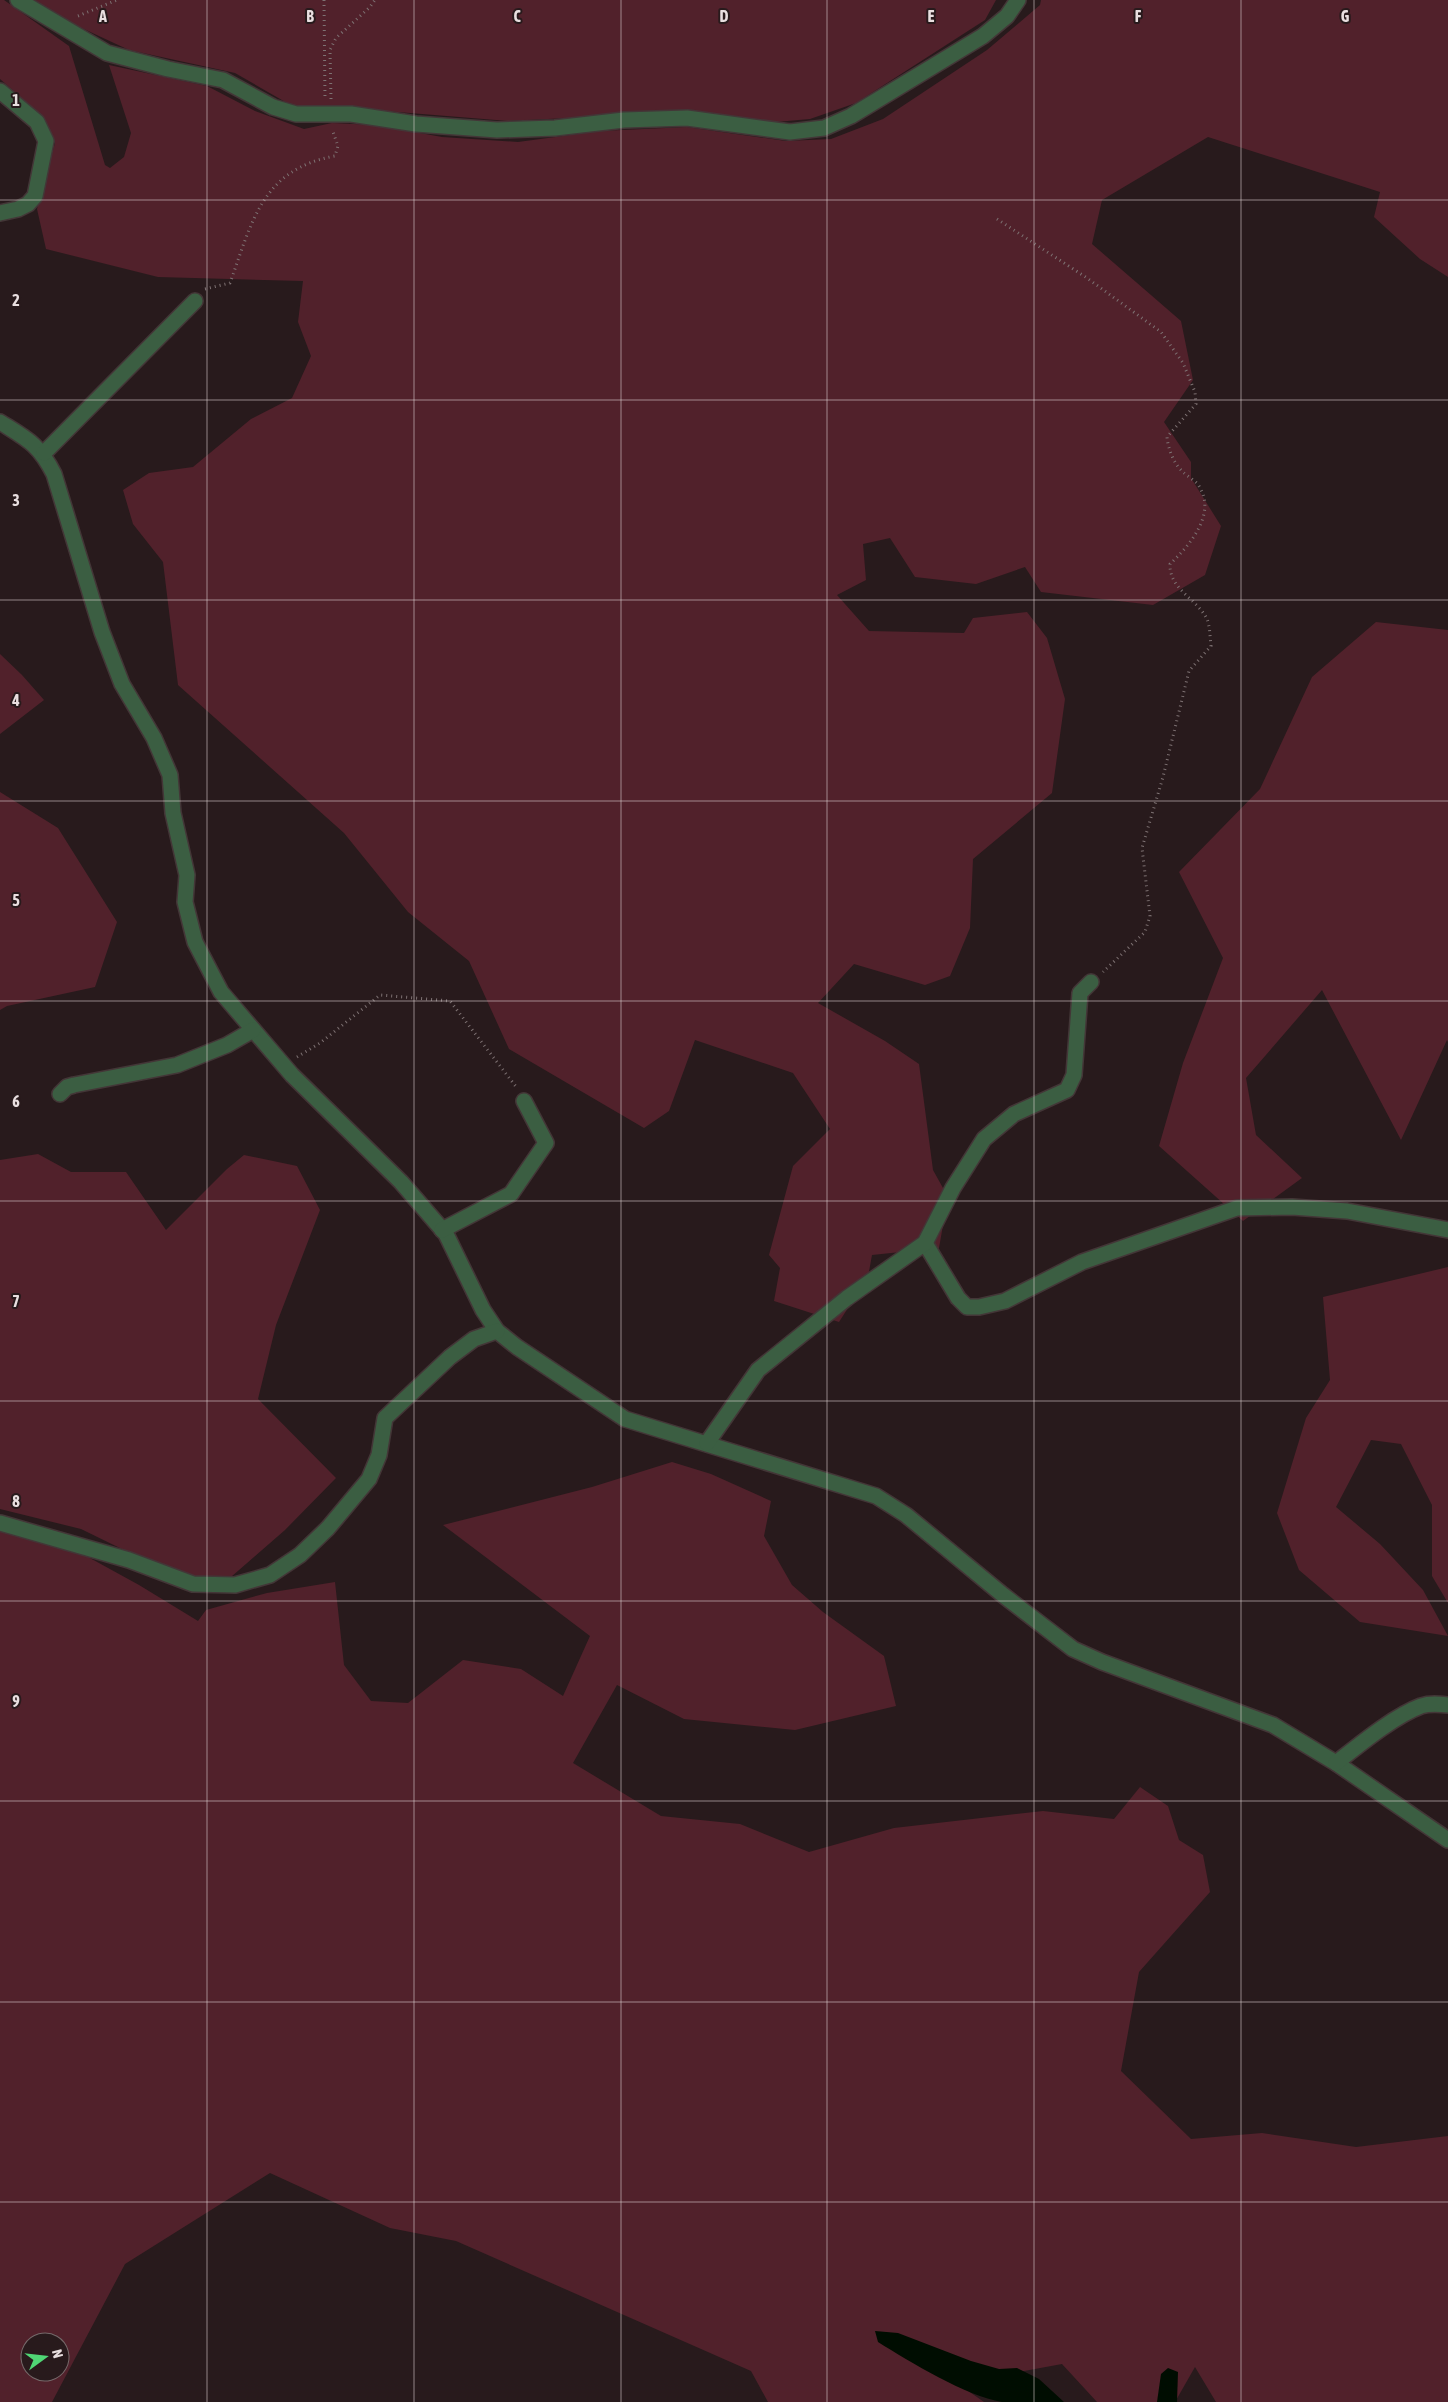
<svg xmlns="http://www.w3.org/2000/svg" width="1448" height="2402" font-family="'Asap Condensed',sans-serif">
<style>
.green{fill:#51212b;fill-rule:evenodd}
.water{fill:#000d01}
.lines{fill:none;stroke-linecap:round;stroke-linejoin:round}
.minor-casing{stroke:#433637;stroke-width:18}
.path{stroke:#7e7273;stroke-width:3;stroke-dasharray:1 4;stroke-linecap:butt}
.minor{stroke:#3b5e42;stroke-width:15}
.grid{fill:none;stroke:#e9dfe0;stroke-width:1;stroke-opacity:0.55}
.grid-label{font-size:16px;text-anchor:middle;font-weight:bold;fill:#e9dfe0;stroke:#281a1c;stroke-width:4;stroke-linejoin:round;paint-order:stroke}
</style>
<rect width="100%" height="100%" fill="#281a1c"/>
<!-- green -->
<g class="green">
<path d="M0,0H4L69,46L105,165L110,168L124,157L131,133L109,65L207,86L255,111L304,129L332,123L376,125L442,137L518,142L600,131L687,127L786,141L831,139L883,119L987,50L1040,5L1041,0H1448V277L1420,259L1374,217L1380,192L1208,137L1102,200L1092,244L1181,321L1193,380L1164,422L1191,462V478L1221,526L1205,575L1153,605L1041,592L1025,567L976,584L915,577L890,538L863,544L866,580L837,595L869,631L964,633L973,618L1027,612L1047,638L1065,699L1052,793L973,859L970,928L950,976L925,985L854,964L818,1003L885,1041L919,1064L933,1170L948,1197L939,1248L872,1255L868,1277L839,1322L774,1301L780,1268L769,1255L793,1166L830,1129L793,1073L695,1040L669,1111L644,1128L509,1049L469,961L408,912L344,833L178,685L163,562L133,524L123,490L149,473L193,467L251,419L292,398L311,356L298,322L303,281L158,277L46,249L37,209L55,143L40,114L0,79Z"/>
<path d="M35,0H996L985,20L856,103L810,119L776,122L689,112L508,121L336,107H294L235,73L129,50L58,17Z"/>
<path d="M1376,622L1448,630V1042L1447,1040L1401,1140L1322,990L1246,1078L1256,1135L1302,1178L1243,1221L1159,1146L1183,1063L1223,958L1179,872L1260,789L1312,677Z"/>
<path d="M0,654L22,675L44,700L0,734Z"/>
<path d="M0,792L58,828L117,922L95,987L7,1006L0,1010Z"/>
<path d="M38,1154L71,1172H126L166,1230L227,1169L244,1155L297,1166L320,1210L276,1325L258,1399L336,1478L285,1530L216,1590L171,1573L81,1529L0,1509V1160Z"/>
<path d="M1448,1267V1603L1432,1576V1505L1401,1444L1371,1440L1336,1507L1380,1544L1423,1590L1448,1636L1360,1622L1299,1570L1277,1513L1306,1418L1330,1380L1323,1297Z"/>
<path d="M672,1462L711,1474L771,1501L764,1536L792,1585L823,1612L884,1656L896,1706L795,1730L684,1719L617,1685L573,1763L661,1816L740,1824L809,1852L894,1828L1043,1811L1114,1819L1140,1787L1168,1806L1179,1840L1203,1855L1210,1892L1139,1972L1121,2071L1191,2139L1262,2133L1356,2147L1448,2136V2402H1216L1195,2367L1175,2402H1097L1062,2364L987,2378L904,2346L984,2402H768L751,2371L456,2241L390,2228L270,2173L125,2264L52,2402H0V1523L68,1546L139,1585L198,1621L206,1610L267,1593L335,1582L344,1665L371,1701L408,1703L463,1660L521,1669L563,1696L590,1636L443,1525L592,1487ZM30,2342H60V2372H30Z"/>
</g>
<!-- water -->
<g class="water">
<path d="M875,2331L898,2333L971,2361L999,2369L1017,2368L1039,2379L1064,2402C1044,2402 1022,2402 1002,2402C966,2396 910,2362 878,2342Z"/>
<path d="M1168,2368L1178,2372L1177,2402H1157L1161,2374Z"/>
</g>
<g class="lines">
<!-- minor casing -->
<g class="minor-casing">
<g id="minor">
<path d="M18,0L107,53L168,69L223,80L273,107L296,114H351L416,124L497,130L555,128L624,120L687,118L790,132L824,128L851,116L983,36L1007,16L1018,0"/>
<path d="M0,91L37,122L46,141L35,196L28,204L18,209L0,213"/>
<path d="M0,422C27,439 39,444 54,474L102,632L122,684L154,738L170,775L173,813L187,875L185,902L195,942L221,992L292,1075L401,1182L446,1234L483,1310L497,1331L517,1347L625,1419L876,1496L906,1515L1003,1595L1073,1649L1102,1662L1273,1725L1336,1763L1448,1840"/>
<path d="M44,453L195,301"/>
<path d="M60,1094L67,1087L74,1085L177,1065L227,1045L253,1030"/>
<path d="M442,1230L511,1194L546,1143L524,1101"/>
<path d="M925,1243L958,1298L967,1307H979L1005,1301L1082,1262L1237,1208L1292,1207L1347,1211L1448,1230"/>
<path d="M707,1443L758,1370L847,1298L925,1243L953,1188L984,1139L1014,1114L1067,1090L1074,1075L1080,993L1091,982"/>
<path d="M0,1523L129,1560L193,1584L235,1585L270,1575L300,1555L328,1528L369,1479L379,1455L385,1418L450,1357L474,1339L497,1331"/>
<path d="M1336,1763C1359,1745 1394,1716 1421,1706C1430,1703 1439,1704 1448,1705"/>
</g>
</g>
<!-- path -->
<g class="path">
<path d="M324,0L325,99"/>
<path d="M78,16L117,0"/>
<path d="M331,99L330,50L336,38L370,7L375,0"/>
<path d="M997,219L1087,278L1161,332L1183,363L1195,392L1196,404L1167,437C1168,449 1174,464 1183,472C1188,477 1197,481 1200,488C1216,515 1189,546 1170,564C1169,589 1197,599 1207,619C1210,626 1210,638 1211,646L1189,671L1163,777L1142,848L1150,916L1145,932L1103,972"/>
<path d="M205,289L230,283C252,222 262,169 335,156L338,146L332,129"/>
<path d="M297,1057L320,1043L380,995L450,1001L517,1088"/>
</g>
<!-- minor -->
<use href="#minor" class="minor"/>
</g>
<!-- grid -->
<path class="grid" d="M207,0V2402M414,0V2402M621,0V2402M827,0V2402M1034,0V2402M1241,0V2402M0,200H1448M0,400H1448M0,600H1448M0,801H1448M0,1001H1448M0,1201H1448M0,1401H1448M0,1601H1448M0,1801H1448M0,2002H1448M0,2202H1448"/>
<g class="grid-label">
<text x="103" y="22">A</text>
<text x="310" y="22">B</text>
<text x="517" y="22">C</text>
<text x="724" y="22">D</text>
<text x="931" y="22">E</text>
<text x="1138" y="22">F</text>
<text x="1345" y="22">G</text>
<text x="16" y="106">1</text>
<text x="16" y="306">2</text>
<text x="16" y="506">3</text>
<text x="16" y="706">4</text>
<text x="16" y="906">5</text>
<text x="16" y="1107">6</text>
<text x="16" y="1307">7</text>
<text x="16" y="1507">8</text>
<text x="16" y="1707">9</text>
</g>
<!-- north arrow -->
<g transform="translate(45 2357) rotate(75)"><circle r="24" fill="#281a1c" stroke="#75696a"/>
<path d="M0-4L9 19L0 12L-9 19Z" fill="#50d675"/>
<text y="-8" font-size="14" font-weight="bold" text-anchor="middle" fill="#e9dfe0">N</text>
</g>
</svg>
